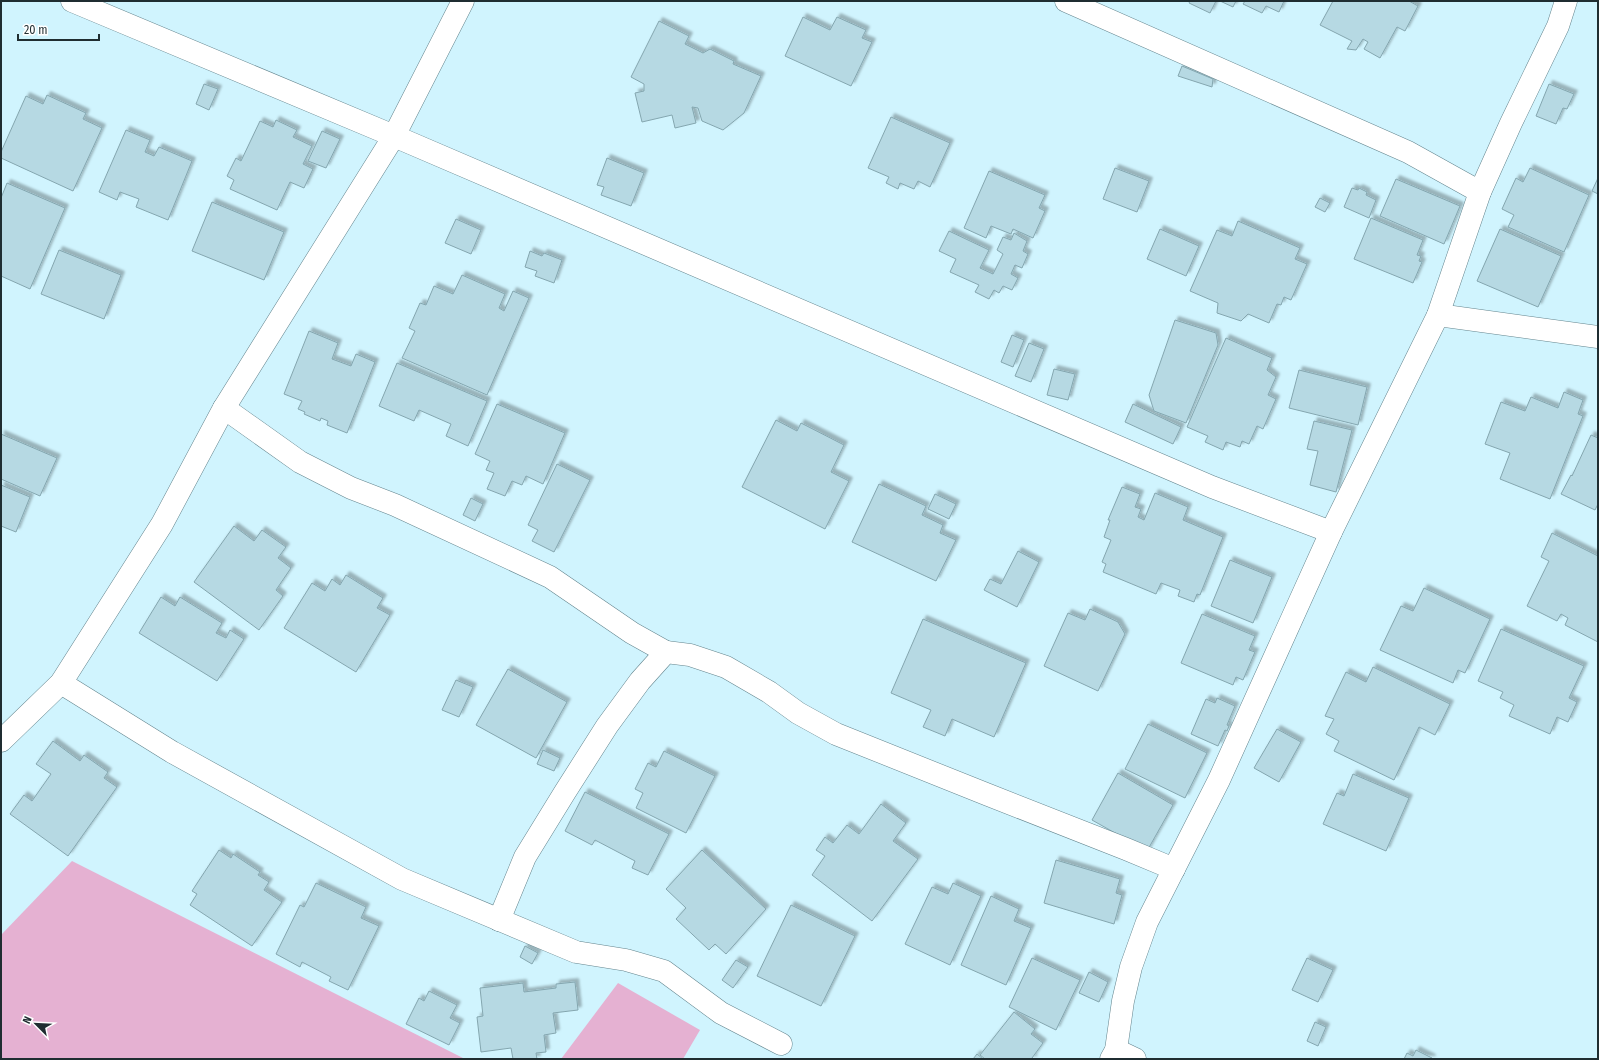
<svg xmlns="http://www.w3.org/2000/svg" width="1599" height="1060" font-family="'Fira Sans Condensed',sans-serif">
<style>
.green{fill:#e5b1d2}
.building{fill:#b6d9e3;stroke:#84a6af;filter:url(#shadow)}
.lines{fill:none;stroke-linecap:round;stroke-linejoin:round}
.minor-casing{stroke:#64858e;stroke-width:23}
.minor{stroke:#fff;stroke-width:22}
</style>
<defs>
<filter id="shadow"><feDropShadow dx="3.5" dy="-3.5" stdDeviation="1" flood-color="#0004"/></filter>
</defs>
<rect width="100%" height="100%" fill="#d0f4fe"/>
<!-- green -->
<g class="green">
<path d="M72,861L465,1059H1V935Z"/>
<path d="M618,983L700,1030L683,1059H561Z"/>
</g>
<!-- building -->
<g class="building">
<path d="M1190,1H1216L1210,13L1189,3Z"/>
<path d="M1220,1H1236L1233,7Z"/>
<path d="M1245,1H1284L1279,12L1266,6L1262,13L1243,4Z"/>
<path d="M1333,1H1409L1418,6L1405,31L1397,27L1380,58L1364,49L1368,42L1363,39L1356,50L1347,49L1352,41L1320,25Z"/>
<path d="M803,17L830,30L837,17L866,30L862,38L872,42L851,86L785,56Z"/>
<path d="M659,21L689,36L685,44L703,53L710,49L734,61L733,64L761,76L744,113L723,130L702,121L698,108L692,107L696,123L675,128L672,115L642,122L635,93L644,91V84L631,77Z"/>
<path d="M1182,66L1213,79L1212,87L1178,76Z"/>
<path d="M204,84L218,89L209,110L196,104Z"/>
<path d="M1549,84L1574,94L1567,109L1563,108L1556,124L1536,116Z"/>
<path d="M47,95L86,113L83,119L102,128L73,191L1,158V152L26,96L43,104Z"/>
<path d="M891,117L950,143L930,187L918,181L914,189L900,183L898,189L886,183L889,177L868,168Z"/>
<path d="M276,120L297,130L293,137L312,146L303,164L313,169L304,188L290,182L277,210L230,189L234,180L227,176L236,158L241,161L260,121L273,127Z"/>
<path d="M126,130L150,140L145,152L154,156L159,147L192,161L168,220L136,207L139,199L120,192L117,200L99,192Z"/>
<path d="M322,131L340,139L326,168L308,161Z"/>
<path d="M607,158L644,173L631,206L601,195L604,187L597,185Z"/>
<path d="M1115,168L1149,181L1137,212L1103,199Z"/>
<path d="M1530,168L1589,195L1564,252L1508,227L1514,215L1502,209L1516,178L1523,182Z"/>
<path d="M989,171L1045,195L1039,208L1045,211L1033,238L1013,229L1011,234L991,226L986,238L964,228Z"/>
<path d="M1598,178V194L1592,191Z"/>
<path d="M1396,179L1460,206L1444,244L1380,216Z"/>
<path d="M7,183L65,208L30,289L1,276V198Z"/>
<path d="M1352,188L1358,190L1359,188L1367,192L1366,195L1376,200L1369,218L1344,207Z"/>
<path d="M1320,198L1330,203L1325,212L1315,207Z"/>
<path d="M212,202L284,232L264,280L192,251Z"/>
<path d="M1371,218L1423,240L1417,255L1421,256L1419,261L1422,262L1413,283L1354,259Z"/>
<path d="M456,219L481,230L471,254L445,243Z"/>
<path d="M1238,221L1300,248L1295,259L1307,264L1291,300L1284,297L1281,305L1277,304L1269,323L1248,314L1241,321L1217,313L1218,303L1190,291L1217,230L1232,236Z"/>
<path d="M1160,229L1199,246L1186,276L1147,259Z"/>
<path d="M1500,229L1561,256L1538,307L1477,281Z"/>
<path d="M949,231L989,250L980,268L993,274L1003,254L997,250L1003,237L1011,240L1014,233L1027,241L1023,251L1028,254L1022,268L1015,265L1011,274L1018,278L1012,290L1003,286L999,293L994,290L989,299L975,292L979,285L950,272L956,259L939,251Z"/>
<path d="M59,250L121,275L104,319L41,294Z"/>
<path d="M530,251L542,256L544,253L562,260L554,283L535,276L537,271L525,267Z"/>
<path d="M462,275L505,294L499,308L504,311L513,291L529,298L487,395L402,358L415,331L409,328L420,303L426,305L434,286L453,294Z"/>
<path d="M1175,320L1216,333L1218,345L1186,423L1154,411L1149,395Z"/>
<path d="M309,331L338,343L332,359L351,366L356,354L375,362L347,433L327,425L328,421L321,418L320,421L304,414L305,412L298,409L302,401L284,394Z"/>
<path d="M1012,335L1024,340L1013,367L1001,362Z"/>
<path d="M1226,338L1272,358L1267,370L1276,377L1268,395L1276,399L1263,429L1257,426L1249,444L1242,441L1240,447L1226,442L1223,450L1205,442L1208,436L1187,427Z"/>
<path d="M1029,343L1044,349L1031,382L1015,376Z"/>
<path d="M397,363L487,401L468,446L446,436L451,424L419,410L414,421L379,406Z"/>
<path d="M1054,369L1075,374L1068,400L1047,395Z"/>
<path d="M1299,370L1367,387L1358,425L1289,408Z"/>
<path d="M1564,392L1583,400L1578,414L1583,416L1550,499L1500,479L1510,453L1485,444L1501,402L1525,411L1531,397L1558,408Z"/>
<path d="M497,404L565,433L543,484L526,476L522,485L512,481L505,496L487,489L494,473L486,470L490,461L475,454Z"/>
<path d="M1133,404L1181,427L1173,444L1125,422Z"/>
<path d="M776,420L797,431L801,423L844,445L831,472L849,481L825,529L742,487Z"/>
<path d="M1314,421L1352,430L1336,492L1310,485L1318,451L1307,449Z"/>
<path d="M1,434L57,458L40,496L1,479Z"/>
<path d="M1591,435L1598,438V504L1595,510L1561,494L1571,475L1572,476Z"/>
<path d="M557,464L590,480L554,552L532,541L538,530L528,525Z"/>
<path d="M879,484L926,506L922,515L943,525L940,533L956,540L936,581L852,542Z"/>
<path d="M1,485L30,497L16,532L1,526Z"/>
<path d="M1122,487L1140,494L1135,507L1141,509L1138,517L1144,520L1155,493L1188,507L1183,520L1223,537L1200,595L1197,594L1194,602L1178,596L1180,590L1161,583L1156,594L1103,572L1106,564L1102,562L1111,540L1104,537L1110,520H1108Z"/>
<path d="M935,494L956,504L949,519L928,509Z"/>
<path d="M471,498L483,504L475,521L463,515Z"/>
<path d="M234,526L254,541L262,530L286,547L278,558L291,568L276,590L283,596L259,630L194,582Z"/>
<path d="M1552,533L1598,556V642L1565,625L1568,618L1561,614L1557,621L1527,606L1549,561L1541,557Z"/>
<path d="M1018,551L1039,562L1017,607L984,590L990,579L1001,584Z"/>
<path d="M1230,560L1272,577L1253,623L1211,606Z"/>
<path d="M346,575L383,598L377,608L390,615L356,672L284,628L312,583L325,591L332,579L340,585Z"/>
<path d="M1424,588L1490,619L1465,673L1458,670L1453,683L1380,650L1401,606L1413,611Z"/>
<path d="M161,597L175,606L180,597L222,623L216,633L226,638L230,630L244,639L217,681L139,633Z"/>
<path d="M1090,609L1118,622L1125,634L1098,691L1044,666L1068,613L1085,620Z"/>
<path d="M1202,614L1255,636L1249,650L1255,652L1243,680L1236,677L1233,685L1181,663Z"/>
<path d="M923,619L1026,663L994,737L952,719L945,736L923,727L931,710L891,693Z"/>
<path d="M1501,629L1584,666L1569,698L1577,702L1568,722L1557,717L1550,734L1509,716L1514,705L1500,698L1503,692L1478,681Z"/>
<path d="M1373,667L1450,704L1435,735L1419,727L1394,780L1334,751L1339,741L1326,734L1334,719L1325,716L1346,672L1366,682Z"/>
<path d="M508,669L567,702L536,758L476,725Z"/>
<path d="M456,680L473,687L459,717L442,710Z"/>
<path d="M1217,698L1235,706L1227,725L1229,726L1227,731L1225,730L1218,746L1191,734L1206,699L1215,703Z"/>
<path d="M1148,724L1207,753L1185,798L1125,769Z"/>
<path d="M1277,729L1301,742L1279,782L1254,768Z"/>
<path d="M53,741L80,761L84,755L108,772L104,778L117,787L68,856L10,814L24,795L32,801L51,774L36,764Z"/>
<path d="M543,750L560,758L554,771L537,764Z"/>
<path d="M664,751L715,776L686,833L636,808L643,793L635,789L648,763L656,767Z"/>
<path d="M1118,773L1173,805L1147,851L1092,820Z"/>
<path d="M1353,774L1409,798L1386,851L1323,824L1337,793L1344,796Z"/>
<path d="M585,792L669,834L648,875L632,868L635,861L595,840L592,845L565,831Z"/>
<path d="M881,804L906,823L893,841L918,859L872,921L812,875L825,856L816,850L825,837L833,843L847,825L859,834Z"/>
<path d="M219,850L231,858L233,854L260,872L258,875L269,882L264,890L282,902L252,946L190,905L197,894L192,891Z"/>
<path d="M702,850L766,909L726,954L715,944L709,950L676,919L686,908L666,889Z"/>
<path d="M1056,860L1120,879L1116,893L1122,895L1114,924L1044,903Z"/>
<path d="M316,883L366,907L361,918L379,926L348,990L329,981L331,977L302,962L300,967L276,954L300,905L304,907Z"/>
<path d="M953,883L981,896L950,965L905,944L932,887L948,894Z"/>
<path d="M991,896L1019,909L1014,921L1031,928L1006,985L961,965Z"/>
<path d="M791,905L855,936L821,1006L757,976Z"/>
<path d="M525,946L538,953L532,964L520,957Z"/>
<path d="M1032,958L1080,980L1056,1030L1009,1007Z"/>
<path d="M1307,958L1333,970L1318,1002L1292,990Z"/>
<path d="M736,960L748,967L733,988L722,980Z"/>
<path d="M1089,972L1108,982L1099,1002L1079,993Z"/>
<path d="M575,982L578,1010L553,1013L556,1033L544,1035L546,1052L536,1053L537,1059H513L511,1048L481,1052L477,1017L483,1016L480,988L523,983L524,992L556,988V984Z"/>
<path d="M429,991L457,1005L450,1018L460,1023L449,1045L406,1024L419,998L424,1001Z"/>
<path d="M1014,1012L1035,1029L1031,1034L1043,1043L1032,1058L1034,1059H985L980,1055Z"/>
<path d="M1315,1022L1326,1027L1318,1046L1307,1041Z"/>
<path d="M1416,1050L1432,1058V1059H1404L1407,1053L1413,1056Z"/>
<path d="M977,1054L983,1059H973Z"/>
</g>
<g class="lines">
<!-- minor casing -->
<g class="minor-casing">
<g id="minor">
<path d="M72,1L394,136L1212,487L1331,532"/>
<path d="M1066,1L1408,152L1480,192"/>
<path d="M1438,315L1480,192L1511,123L1558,26L1566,1"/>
<path d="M224,408L300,462L351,488L395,505L550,577L632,633L666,652"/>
<path d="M61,683L172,752L402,879L576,952L626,960L664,971L721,1013L781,1044"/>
<path d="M1,741L61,683L162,524L224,408L394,136L463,1"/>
<path d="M499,920L525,857L565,792L607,726L640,681L666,652L690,655L726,667L769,692L798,713L836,734L986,794L1126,849L1174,869"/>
<path d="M1116,1050L1135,1059"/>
<path d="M1111,1059L1116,1050L1123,1001L1131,967L1147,922L1219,780L1331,532L1438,315L1598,337"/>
</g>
</g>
<!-- minor -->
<use href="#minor" class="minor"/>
</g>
<!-- border -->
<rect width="1599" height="1060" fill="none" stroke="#1f2d31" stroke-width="4"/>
<!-- north arrow -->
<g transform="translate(36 1024) rotate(294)" stroke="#ffffff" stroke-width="3" paint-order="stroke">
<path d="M0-3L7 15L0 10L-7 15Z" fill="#1f2d31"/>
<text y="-6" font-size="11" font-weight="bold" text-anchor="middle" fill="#1f2d31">N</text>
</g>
<!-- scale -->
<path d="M18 34v6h81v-6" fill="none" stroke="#1f2d31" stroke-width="2"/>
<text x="24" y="34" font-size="12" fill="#1f2d31" stroke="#ffffff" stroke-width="3" paint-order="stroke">20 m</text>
</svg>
